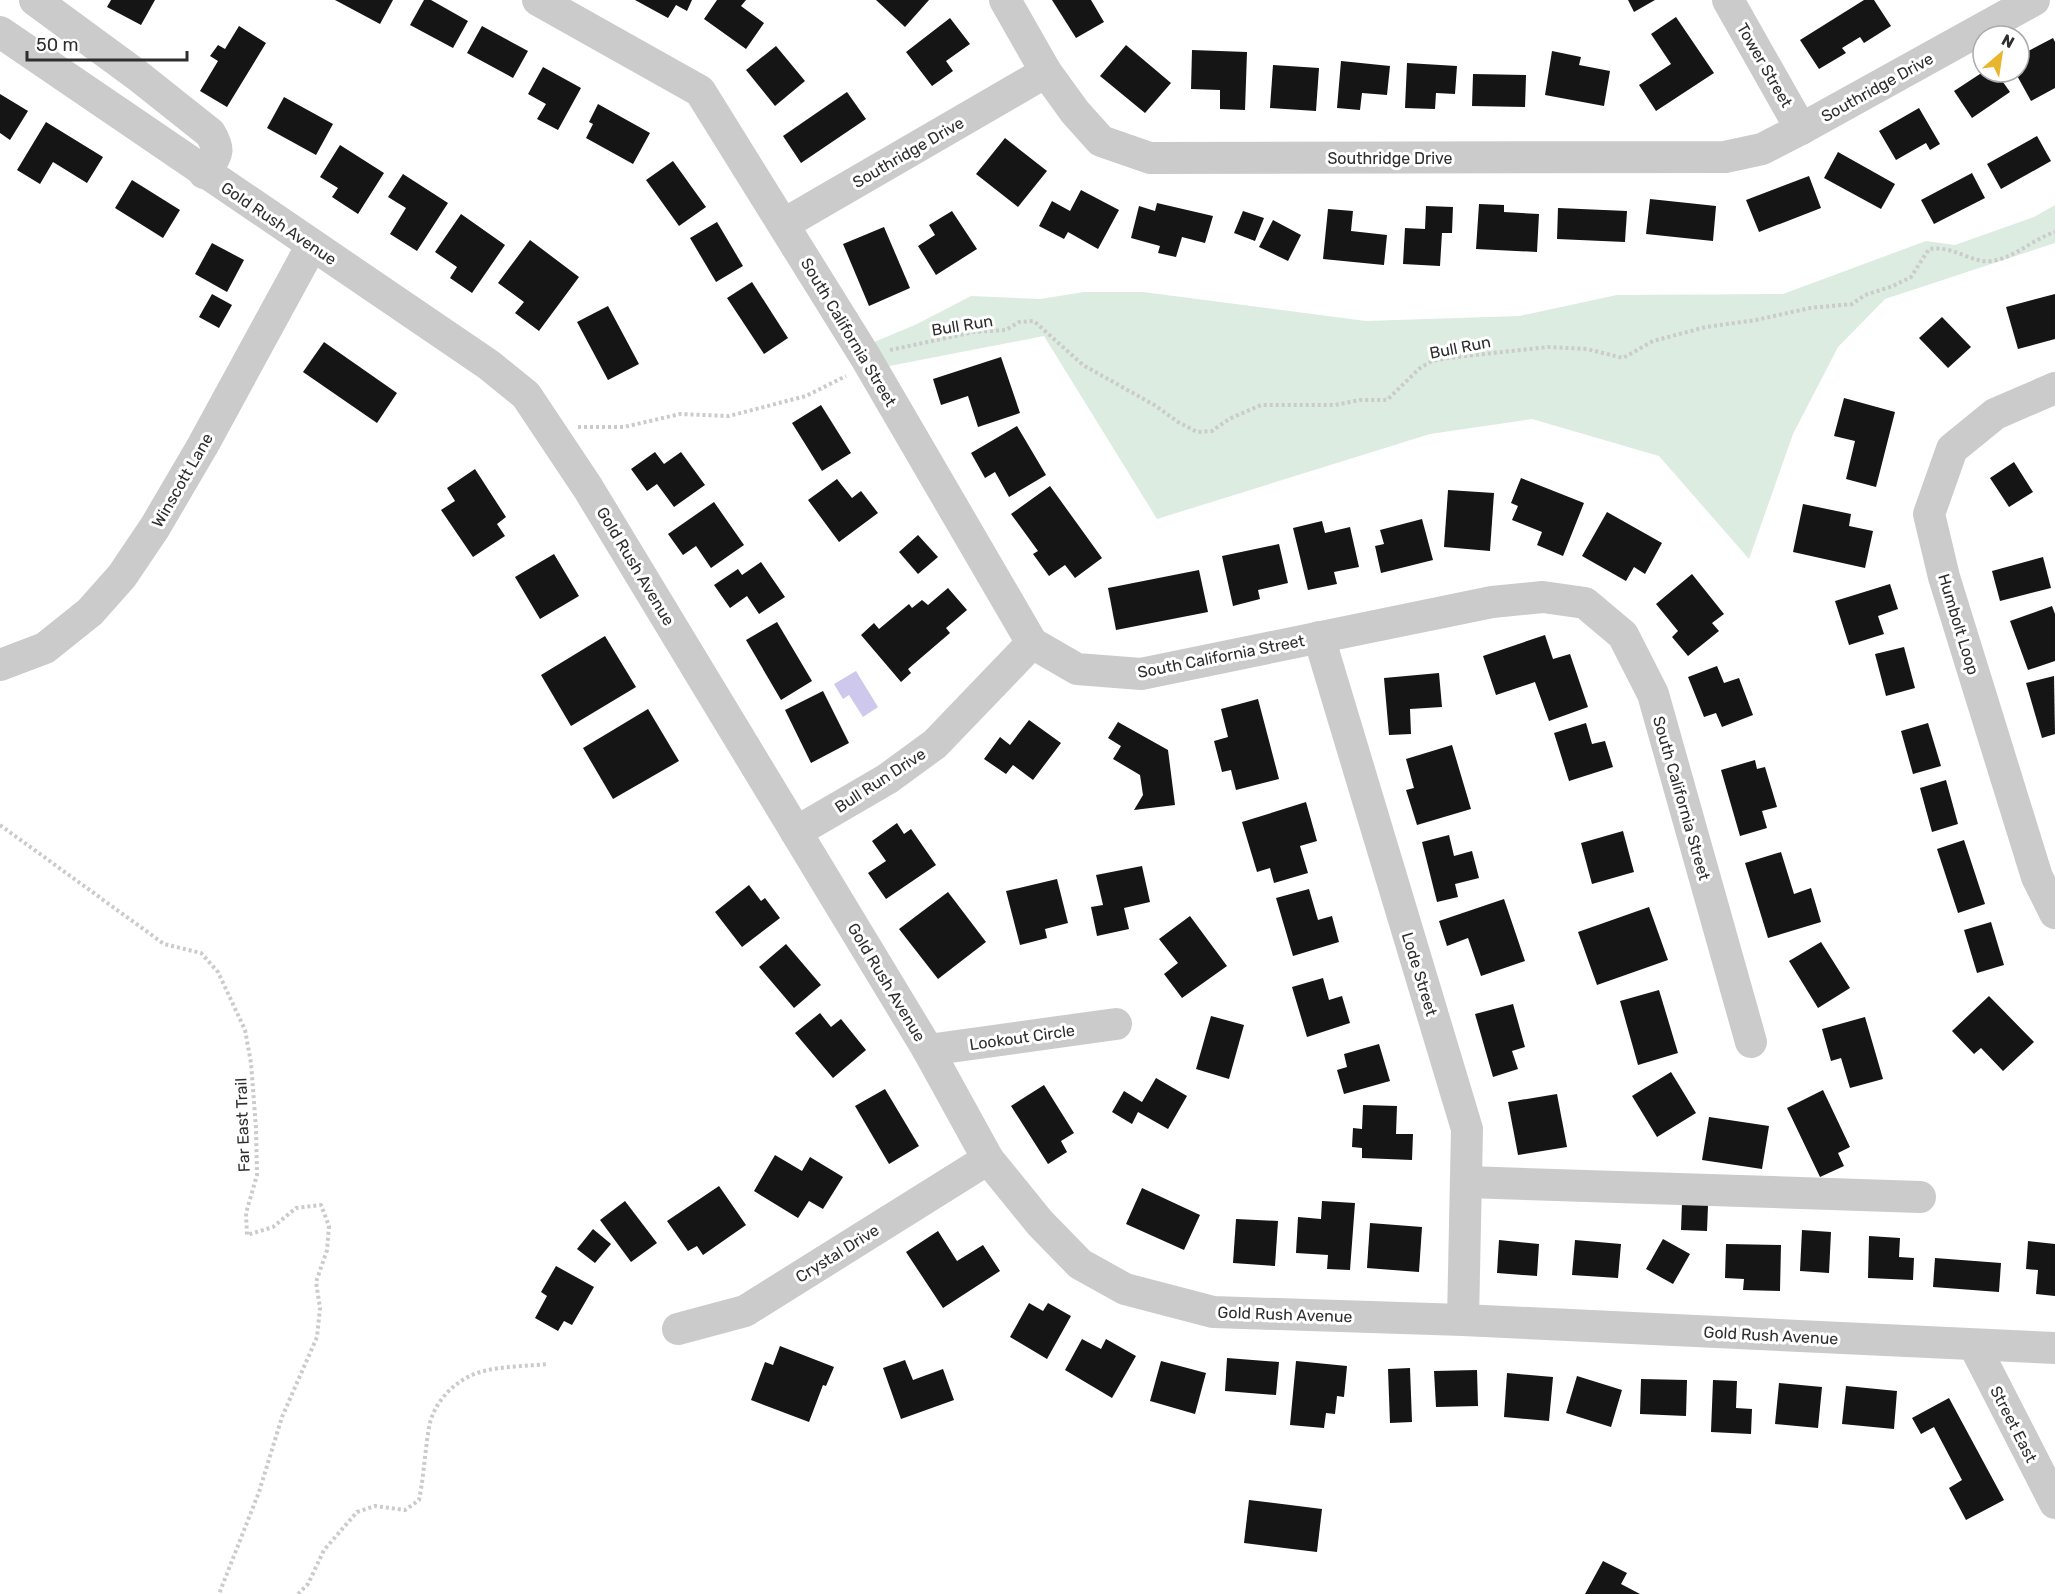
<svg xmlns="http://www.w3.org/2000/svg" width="2055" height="1594" font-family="Rubik,sans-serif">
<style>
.green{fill:#dcece0}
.water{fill:#cec8ec}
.building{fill:#151515}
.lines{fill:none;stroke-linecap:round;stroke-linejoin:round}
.path{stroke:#cbcbcb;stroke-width:4;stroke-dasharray:3 3;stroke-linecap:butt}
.minor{stroke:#cbcbcb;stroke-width:32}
.labels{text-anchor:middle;stroke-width:6;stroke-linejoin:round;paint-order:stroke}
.street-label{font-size:16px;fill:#2e2e2e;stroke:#fff}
</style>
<rect width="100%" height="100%" fill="#fff"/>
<!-- green -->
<path class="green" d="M2055,205V243L1885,299L1838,347L1793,434L1749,559L1659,456L1532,419L1430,434L1157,519L1044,336L884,367L872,343L917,324L971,296L1040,299L1084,292H1143L1366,321L1519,316L1617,295L1783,294L1926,241L1955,245L2034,217Z"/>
<!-- water -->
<path class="water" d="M856,671L878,707L863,717L849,695L843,699L834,684Z"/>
<!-- building -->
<g class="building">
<path d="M111,0H155L141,25L107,7Z"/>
<path d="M335,0H393L380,24Z"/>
<path d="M424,0H431L468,21L453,48L410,25Z"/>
<path d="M635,0H692L687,11L676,5L668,18Z"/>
<path d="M717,0H746L741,6L764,23L746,49L704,19Z"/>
<path d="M876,0H929L905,27Z"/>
<path d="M1052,0H1091L1104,22L1076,38Z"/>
<path d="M1628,0H1655L1634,12Z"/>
<path d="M1864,0H1874L1891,26L1864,43L1860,37L1842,48L1846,53L1819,69L1800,40Z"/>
<path d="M1676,17L1714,73L1656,111L1639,85L1671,64L1651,34Z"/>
<path d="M950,18L970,44L946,61L953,71L932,86L906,52Z"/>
<path d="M239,26L266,43L227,107L200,91L218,61L210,56L218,45L225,49Z"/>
<path d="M482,26L528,51L513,78L467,53Z"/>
<path d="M2053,38L2055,42V88L2031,101L2015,72H2019V56Z"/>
<path d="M1126,45L1171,83L1145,113L1100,76Z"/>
<path d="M776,46L805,81L775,106L746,70Z"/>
<path d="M1192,50L1247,52L1245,110L1220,109V90L1191,89Z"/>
<path d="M1552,51L1581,57L1579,65L1610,71L1604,106L1545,95Z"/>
<path d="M1341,61L1390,66L1387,95L1362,93L1360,110L1337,108Z"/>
<path d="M1407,63L1457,66L1455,94L1436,93L1435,109L1405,108Z"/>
<path d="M1273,65L1319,68L1316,111L1270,108Z"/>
<path d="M543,67L581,88L558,130L537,119L546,104L528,94Z"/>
<path d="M1983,72H1996L2010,92L1972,118L1954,91Z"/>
<path d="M1473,74L1526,75L1525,107L1472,106Z"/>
<path d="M847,92L866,119L801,163L783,136Z"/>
<path d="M0,94L28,111L10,140L0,133Z"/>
<path d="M284,97L333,124L316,155L267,128Z"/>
<path d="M598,104L650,133L633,164L586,138L593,124L589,122Z"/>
<path d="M1919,108L1940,144L1930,150L1926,143L1896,160L1879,131Z"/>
<path d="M46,122L103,157L87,183L53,162L40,184L17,170Z"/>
<path d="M2037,136L2051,161L2001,189L1987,164Z"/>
<path d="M1005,138L1047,171L1018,207L976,174Z"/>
<path d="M340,145L384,173L358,214L332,197L338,188L320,177Z"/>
<path d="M1838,152L1895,184L1881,209L1824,178Z"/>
<path d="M673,161L706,207L679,226L646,180Z"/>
<path d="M1972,173L1985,198L1934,224L1921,200Z"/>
<path d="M403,174L448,203L417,251L390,234L406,208L388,197Z"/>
<path d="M1809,176L1821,208L1759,232L1746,200Z"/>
<path d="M132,180L180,210L163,238L115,208Z"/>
<path d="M1081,190L1119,210L1098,249L1068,232L1064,239L1039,226L1052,201L1070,211Z"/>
<path d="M1650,199L1716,206L1713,241L1646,234Z"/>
<path d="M1157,203L1213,216L1205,243L1182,237L1176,257L1158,253L1160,246L1131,238L1139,206L1155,211Z"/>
<path d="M1479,204L1504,205V212L1539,214L1537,252L1476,249Z"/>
<path d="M1426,206L1453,207L1452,233H1442L1440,266L1403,264L1405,228L1425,229Z"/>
<path d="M1558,208L1627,211L1625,242L1557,239Z"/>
<path d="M1328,209L1353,211L1351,231L1387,235L1384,265L1323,259Z"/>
<path d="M952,211L977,249L936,275L918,246L935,235L929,225Z"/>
<path d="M1243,211L1264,218L1255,241L1234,233Z"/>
<path d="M461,214L505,245L472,293L450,278L457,267L435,252Z"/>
<path d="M1273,220L1301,235L1288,261L1259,247Z"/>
<path d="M717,222L743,266L716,282L690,238Z"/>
<path d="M884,227L910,288L869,306L843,244Z"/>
<path d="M530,240L579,277L539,331L515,313L524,302L498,283Z"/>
<path d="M212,243L244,260L227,292L195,274Z"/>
<path d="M752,282L788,338L764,354L727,298Z"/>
<path d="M212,294L232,305L219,328L199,317Z"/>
<path d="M2055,294V339L2018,349L2006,307Z"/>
<path d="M608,306L639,364L608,380L577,322Z"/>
<path d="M1942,317L1971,347L1948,368L1919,338Z"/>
<path d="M324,342L397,393L377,423L303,372Z"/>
<path d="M1001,357L1020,413L978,427L968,396L941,405L933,379Z"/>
<path d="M1844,398L1895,412L1876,487L1846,479L1855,441L1834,436Z"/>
<path d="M821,405L851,453L822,471L792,423Z"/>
<path d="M1017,426L1046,475L1009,497L995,472L985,478L971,453Z"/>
<path d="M655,452L664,464L681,452L705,485L674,507L657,484L647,491L631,469Z"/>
<path d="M2014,462L2033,492L2009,507L1990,478Z"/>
<path d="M475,469L506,517L497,524L505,536L473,557L441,510L455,501L447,488Z"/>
<path d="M1521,478L1584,503L1563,556L1537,545L1542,532L1512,520L1518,506L1511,503Z"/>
<path d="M837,479L852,498L861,491L878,513L839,542L808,500Z"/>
<path d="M1050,486L1102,558L1075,578L1065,565L1049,576L1033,554L1038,551L1011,514Z"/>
<path d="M1448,490L1494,493L1490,551L1444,547Z"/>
<path d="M714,502L744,545L711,568L696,546L683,555L668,534Z"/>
<path d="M1803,504L1851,514L1849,526L1873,531L1865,568L1793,552Z"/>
<path d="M1607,512L1662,543L1645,574L1634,567L1626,581L1582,556Z"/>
<path d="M1422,519L1433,560L1381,573L1375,546L1384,544L1380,530Z"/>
<path d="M1322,521L1325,533L1350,527L1359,567L1334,572L1337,584L1308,590L1293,528Z"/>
<path d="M918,535L938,557L918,574L899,552Z"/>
<path d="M1279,544L1288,583L1258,590L1260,599L1233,606L1222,556Z"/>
<path d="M554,554L579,596L540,619L515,577Z"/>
<path d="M2043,557L2051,588L2000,601L1992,571Z"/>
<path d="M761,562L785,597L759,614L747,596L730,608L714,585L738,569L742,575Z"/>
<path d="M1199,570L1208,612L1116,630L1108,588Z"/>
<path d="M1692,574L1724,614L1712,623L1719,631L1688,656L1672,637L1678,631L1656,604Z"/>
<path d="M1890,584L1898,609L1878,616L1884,634L1849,645L1835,601Z"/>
<path d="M948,588L967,610L946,628L950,633L908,669L911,673L901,682L861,635L874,623L879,629L909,604L912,608L922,600L928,605Z"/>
<path d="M2052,606L2055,614V661L2028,670L2010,621Z"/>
<path d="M777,622L812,681L781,700L746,640Z"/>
<path d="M1545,635L1553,659L1570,654L1588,707L1549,721L1535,682L1496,695L1483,656Z"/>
<path d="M605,636L636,687L571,726L541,675Z"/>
<path d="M1904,647L1915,688L1886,696L1875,654Z"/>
<path d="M1717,666L1724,683L1739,678L1753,715L1722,727L1716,713L1704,717L1688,677Z"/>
<path d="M1439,673L1442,707L1410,709L1411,734L1389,735L1384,678Z"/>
<path d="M2054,676L2055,734L2042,738L2026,683Z"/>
<path d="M823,691L849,743L811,763L785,710Z"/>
<path d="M1258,699L1279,779L1236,790L1231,770L1222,772L1214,741L1228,737L1221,709Z"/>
<path d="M648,709L679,761L613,799L583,748Z"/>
<path d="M1029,720L1061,743L1033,780L1013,765L1006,774L984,759L1000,737L1010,745Z"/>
<path d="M1118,722L1168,750L1175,805L1134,810L1143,795L1140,775L1113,759L1121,746L1108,738Z"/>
<path d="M1586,723L1592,744L1605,741L1613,767L1569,781L1554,733Z"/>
<path d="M1928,723L1941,766L1913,774L1901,731Z"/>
<path d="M1452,745L1471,809L1417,825L1406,790L1414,788L1406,759Z"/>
<path d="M1755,760L1757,769L1765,767L1777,807L1762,811L1767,828L1740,836L1721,770Z"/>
<path d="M1946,780L1958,824L1932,832L1920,788Z"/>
<path d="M1306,802L1317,841L1300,846L1308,873L1274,883L1270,868L1257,872L1242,822Z"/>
<path d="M897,823L904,834L911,829L936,865L886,899L868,873L886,861L872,841Z"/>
<path d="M1623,831L1634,872L1592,884L1581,843Z"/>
<path d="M1449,835L1454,856L1472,851L1479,878L1455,884L1458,897L1437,902L1422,842Z"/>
<path d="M1964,840L1985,904L1958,913L1937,849Z"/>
<path d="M1781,852L1794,894L1811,888L1821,922L1768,938L1745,863Z"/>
<path d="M1142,866L1150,902L1124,908L1129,929L1097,936L1091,907L1103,905L1096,875Z"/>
<path d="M1057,879L1068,923L1045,929L1047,938L1020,945L1006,891Z"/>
<path d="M749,885L761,901L765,898L780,918L742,947L715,912Z"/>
<path d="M1309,889L1318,920L1332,916L1339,942L1293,956L1276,898Z"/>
<path d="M948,892L986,942L938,979L899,929Z"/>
<path d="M1504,899L1525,961L1481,976L1468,938L1447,946L1439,921Z"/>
<path d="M1649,907L1668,960L1597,985L1578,932Z"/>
<path d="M1190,916L1227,966L1182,998L1164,974L1178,963L1159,939Z"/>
<path d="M1991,922L2004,965L1977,973L1964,930Z"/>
<path d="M1821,942L1850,988L1818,1008L1789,961Z"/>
<path d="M786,944L821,985L794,1008L759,967Z"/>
<path d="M1323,978L1329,1000L1342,996L1350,1023L1307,1037L1292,987Z"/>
<path d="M1659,990L1678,1053L1638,1065L1620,1001Z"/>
<path d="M1989,996L2034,1042L2003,1071L1981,1048L1974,1054L1952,1031Z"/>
<path d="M1513,1004L1525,1047L1512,1051L1518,1069L1493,1077L1475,1014Z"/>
<path d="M820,1013L831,1027L841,1019L866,1050L833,1078L795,1033Z"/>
<path d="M1211,1016L1244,1025L1229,1079L1196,1069Z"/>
<path d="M1865,1017L1883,1079L1850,1088L1841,1058L1831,1061L1822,1029Z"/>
<path d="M1379,1044L1390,1081L1344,1094L1337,1070L1347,1067L1344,1054Z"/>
<path d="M1671,1072L1696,1113L1657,1137L1632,1096Z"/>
<path d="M1156,1078L1187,1096L1168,1129L1138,1112L1132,1124L1112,1112L1124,1091L1142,1102Z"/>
<path d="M1044,1085L1074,1133L1061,1141L1067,1152L1048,1164L1011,1106Z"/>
<path d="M885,1089L919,1146L889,1164L855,1106Z"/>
<path d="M1823,1090L1850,1147L1838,1153L1844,1166L1820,1177L1787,1108Z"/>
<path d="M1557,1094L1567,1147L1518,1155L1508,1102Z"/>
<path d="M1363,1105L1397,1106L1396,1134H1413L1412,1160L1362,1158V1148L1352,1147L1353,1128L1362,1129Z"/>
<path d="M1709,1117L1769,1126L1762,1169L1702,1160Z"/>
<path d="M775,1155L802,1171L810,1157L843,1177L823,1209L809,1201L798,1218L754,1191Z"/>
<path d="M719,1186L746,1225L703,1255L697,1246L688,1251L667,1221Z"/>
<path d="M1142,1188L1200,1215L1184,1250L1126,1224Z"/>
<path d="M625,1201L657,1243L631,1262L600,1220Z"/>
<path d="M1322,1201L1355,1203L1350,1270L1327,1269L1328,1255L1296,1253L1298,1217L1321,1219Z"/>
<path d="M1682,1203L1708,1205L1707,1231L1681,1230Z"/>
<path d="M1236,1219L1278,1221L1275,1266L1233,1263Z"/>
<path d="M1370,1223L1422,1227L1419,1272L1367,1268Z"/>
<path d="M593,1229L611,1244L595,1263L577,1249Z"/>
<path d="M1802,1230L1831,1232L1829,1273L1800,1271Z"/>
<path d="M938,1231L957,1261L983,1245L1000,1271L943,1308L906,1252Z"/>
<path d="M1869,1236L1900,1238L1899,1257L1914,1258L1913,1280L1868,1278Z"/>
<path d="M1663,1239L1690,1254L1673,1284L1646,1269Z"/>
<path d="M1499,1240L1539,1244L1537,1276L1497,1273Z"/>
<path d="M1575,1240L1621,1244L1618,1278L1572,1275Z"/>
<path d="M2028,1241L2055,1244V1296L2036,1294L2038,1270L2026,1269Z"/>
<path d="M1726,1244L1781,1245L1780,1291L1743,1290L1744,1279L1725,1278Z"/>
<path d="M1935,1258L2001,1263L1999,1292L1933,1287Z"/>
<path d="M556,1266L594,1287L572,1325L564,1321L558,1331L535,1318L547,1296L541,1292Z"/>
<path d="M1029,1303L1043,1311L1048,1303L1071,1316L1047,1359L1010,1337Z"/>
<path d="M1082,1339L1101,1349L1106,1339L1136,1356L1112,1398L1065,1370Z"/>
<path d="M780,1346L834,1367L826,1386L823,1385L809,1422L751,1400L765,1362L773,1365Z"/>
<path d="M1227,1358L1279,1362L1276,1395L1225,1391Z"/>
<path d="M905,1360L913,1380L943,1369L954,1400L901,1419L883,1368Z"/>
<path d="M1161,1361L1206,1373L1195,1414L1150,1401Z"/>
<path d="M1296,1361L1347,1366L1344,1397L1337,1396L1335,1414L1326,1413L1324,1428L1290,1425Z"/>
<path d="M1410,1368L1412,1422L1390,1423L1388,1369Z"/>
<path d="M1477,1370L1478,1406L1436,1407L1434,1371Z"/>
<path d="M1507,1373L1553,1377L1549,1421L1504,1417Z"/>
<path d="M1577,1376L1622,1390L1611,1427L1566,1413Z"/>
<path d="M1641,1379L1687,1380L1686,1416L1640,1414Z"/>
<path d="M1713,1380L1737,1381L1736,1408L1752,1409L1751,1434L1711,1432Z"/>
<path d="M1779,1383L1822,1387L1818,1428L1775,1424Z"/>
<path d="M1846,1386L1897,1391L1894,1429L1842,1424Z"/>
<path d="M1949,1398L2004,1500L1966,1520L1949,1488L1962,1480L1934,1427L1921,1434L1912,1418Z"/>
<path d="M1249,1500L1322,1509L1317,1552L1244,1543Z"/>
<path d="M1603,1561L1627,1573L1621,1584L1640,1594H1585Z"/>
</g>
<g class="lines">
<!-- path -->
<g class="path">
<path d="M890,350L974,332L1006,330L1019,322L1034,321L1083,365L1156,406L1178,422L1197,432L1212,431L1229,419L1261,405H1335L1360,400H1387L1420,368L1432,361L1456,357L1548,347L1587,349L1623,358L1653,341L1706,327L1756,320L1810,308L1852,304L1865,295L1893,286L1911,277L1929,249C1954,245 1972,264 1992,261C2016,257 2033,239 2055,232"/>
<path d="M578,427H624L680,414L729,416L806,396L846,376"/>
<path d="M0,825L164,944L201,953L218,972L245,1030L251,1063L256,1128L257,1175L246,1213L247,1235L273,1227L296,1208L321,1205L329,1226L327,1250L316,1282L320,1308L317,1337L282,1417L259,1492L219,1594"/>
<path d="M298,1594L308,1584L324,1550L357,1512L375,1506L405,1510L419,1500C424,1475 425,1451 429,1427C434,1400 458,1377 484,1371C504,1366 528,1366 548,1364"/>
</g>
<!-- minor -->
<g class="minor">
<path d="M35,0L137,75L210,133C222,153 216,154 204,173"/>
<path d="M538,0L700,91L866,358L1032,643L1077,669L1141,674L1492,602L1543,597L1585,603L1623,635L1653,694L1751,1042"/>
<path d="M1005,0L1046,72L1075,112L1101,141L1150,158L1725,157L1762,149L1801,129L2034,0"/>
<path d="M1728,0L1801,129"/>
<path d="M0,32L489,365L526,395L588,488L928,1050L988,1159L1040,1223L1080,1264L1125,1289L1213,1312L1463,1320L2055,1348"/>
<path d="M784,224L1046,72"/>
<path d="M2055,388L1995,414L1952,449L1929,514L1944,577L2037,877L2055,913"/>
<path d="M1319,637L1467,1129L1463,1320"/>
<path d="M0,665L45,648L90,612L122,576L155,527L203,445L312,245"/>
<path d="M796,832L887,779L935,744L1032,643"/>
<path d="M928,1050L1116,1024"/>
<path d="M1467,1182L1920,1197"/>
<path d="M678,1329L745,1311L988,1159"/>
<path d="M1974,1345L2055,1503"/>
</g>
</g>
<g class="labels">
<!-- street labels -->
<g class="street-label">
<text transform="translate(1765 65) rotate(60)" y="6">Tower Street</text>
<text transform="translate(1877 87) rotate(-29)" y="6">Southridge Drive</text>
<text transform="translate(908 152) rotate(-30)" y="6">Southridge Drive</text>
<text x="1390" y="164">Southridge Drive</text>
<text transform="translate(279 223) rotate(34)" y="6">Gold Rush Avenue</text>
<text transform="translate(962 325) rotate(-9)" y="6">Bull Run</text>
<text transform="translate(849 332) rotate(59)" y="6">South California Street</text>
<text transform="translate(1460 347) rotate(-11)" y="6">Bull Run</text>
<text transform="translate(182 480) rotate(-60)" y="6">Winscott Lane</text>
<text transform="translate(636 566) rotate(59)" y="6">Gold Rush Avenue</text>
<text transform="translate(1959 624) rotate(73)" y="6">Humbolt Loop</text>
<text transform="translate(1221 656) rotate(-11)" y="6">South California Street</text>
<text transform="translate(880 780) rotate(-33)" y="6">Bull Run Drive</text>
<text transform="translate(1682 798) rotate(74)" y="6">South California Street</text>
<text transform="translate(1420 974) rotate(73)" y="6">Lode Street</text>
<text transform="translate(887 982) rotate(59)" y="6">Gold Rush Avenue</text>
<text transform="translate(1022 1037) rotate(-8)" y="6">Lookout Circle</text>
<text transform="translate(242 1125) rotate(-92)" y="6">Far East Trail</text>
<text transform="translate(837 1253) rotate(-32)" y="6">Crystal Drive</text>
<text transform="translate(1285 1314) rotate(2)" y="6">Gold Rush Avenue</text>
<text transform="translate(1771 1335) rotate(3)" y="6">Gold Rush Avenue</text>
<text transform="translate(2014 1424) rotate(63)" y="6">Street East</text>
</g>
</g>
<!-- north arrow -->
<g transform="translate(2001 54) rotate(29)"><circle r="28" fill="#ffffff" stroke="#ababab" stroke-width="1.5"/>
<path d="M0-4.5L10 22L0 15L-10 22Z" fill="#e8b52d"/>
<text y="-9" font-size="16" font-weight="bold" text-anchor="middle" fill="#2e2e2e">N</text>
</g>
<!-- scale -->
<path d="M27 51v9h160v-9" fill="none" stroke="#2e2e2e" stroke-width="3"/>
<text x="36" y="51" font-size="18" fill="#2e2e2e" stroke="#ffffff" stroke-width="4.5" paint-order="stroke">50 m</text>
</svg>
